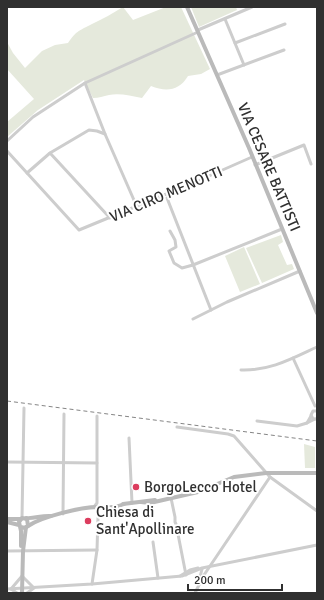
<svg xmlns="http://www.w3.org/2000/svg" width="324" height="600" font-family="Signika,sans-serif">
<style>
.green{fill:#e5e9dc}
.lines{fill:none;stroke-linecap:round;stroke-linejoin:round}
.street{stroke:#cdcdcd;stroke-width:3}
.secondary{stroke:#bababa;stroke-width:4}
.rail{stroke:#858585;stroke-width:1;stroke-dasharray:4 3;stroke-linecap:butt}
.poi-dot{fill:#dc3d5e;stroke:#fff;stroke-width:1.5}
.labels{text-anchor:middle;stroke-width:4;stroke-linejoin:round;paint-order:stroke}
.street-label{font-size:15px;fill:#303030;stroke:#fff}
.poi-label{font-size:15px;fill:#303030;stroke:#fff;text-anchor:start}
</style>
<rect width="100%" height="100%" fill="#fff"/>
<!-- green -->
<g class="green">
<path d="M123,7L133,20L166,7H181L210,69L201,74L188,76C179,91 166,92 151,86L142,98C131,96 120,93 109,95C103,96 99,98 93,98L84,80L38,110L7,137V122L34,99L7,69V42L13,53L25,68L42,51L55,45L68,43C77,30 79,31 92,24C103,19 113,13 123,7Z"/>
<path d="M191,7H236L237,10L199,27Z"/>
<path d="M281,235L283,242L278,245L287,265L292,264L294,269L262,283L246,248Z"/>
<path d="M244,247L260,284L240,292L225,256Z"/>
<path d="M304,444L315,447V468H305Z"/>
</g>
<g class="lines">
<!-- street -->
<g class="street">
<path d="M225,19L244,65"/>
<path d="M198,30L252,7"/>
<path d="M235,43L285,24"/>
<path d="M217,75L284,50"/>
<path d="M85,83L105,134L137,207"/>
<path d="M7,141L33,117L85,83L198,32"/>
<path d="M7,151L79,230L193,183L252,157"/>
<path d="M50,153L110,218"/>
<path d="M255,165L304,145L311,164"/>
<path d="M27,173L50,153L89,130L97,131L105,134"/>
<path d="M167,198L211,310"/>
<path d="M170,231L175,240L176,247L169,251L174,263L182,268L193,265L282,229"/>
<path d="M193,319L227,302L300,271"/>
<path d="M293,358L315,406"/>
<path d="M241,370C270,371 291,359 317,347"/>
<path d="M317,411H313L311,415L313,419H317"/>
<path d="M311,416L307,423L315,419"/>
<path d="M257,421L297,426L307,423"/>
<path d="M177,427L228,434L234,436L270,477L317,511"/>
<path d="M129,438L132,503"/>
<path d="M7,462L97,463"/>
<path d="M171,498L175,517V522L176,524L186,575"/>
<path d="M94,507L97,503V416"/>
<path d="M63,514L64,414"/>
<path d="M22,518L24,408"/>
<path d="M153,542L158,578"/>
<path d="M7,551L97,550"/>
<path d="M180,576L190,570L198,568"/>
<path d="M199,581L202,569"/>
<path d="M92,584L97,550L98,518"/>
<path d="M7,589L92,584L182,576L202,568L317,545"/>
<path d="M11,589L22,576L33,587"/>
<path d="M11,589L17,593"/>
<path d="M27,593L34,588"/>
<path d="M195,593L204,575L270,477"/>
</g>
<!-- secondary -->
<g class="secondary">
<path d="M187,7L249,148L317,313"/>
<path d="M141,502L150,503L198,492L234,477L266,473H317"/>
<path d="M123,504L155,500"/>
<path d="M26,518C34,519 42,515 51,516"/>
<path d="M7,519H21"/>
<path d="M7,522L19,525"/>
<path d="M28,526C41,517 81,507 97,507C107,508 115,508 124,504"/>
<path d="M21,527L25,528L28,526L27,519L22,518L19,522L21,531V546"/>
<path d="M22,593L23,551L26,527"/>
</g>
<!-- rail -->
<path class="rail" d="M7,401L317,441"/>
</g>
<!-- markers -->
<g class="poi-dot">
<circle cx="136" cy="487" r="4"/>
<circle cx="88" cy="521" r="4"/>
</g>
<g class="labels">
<!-- street labels -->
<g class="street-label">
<text transform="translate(269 167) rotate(67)" y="5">VIA CESARE BATTISTI</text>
<text transform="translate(166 194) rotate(-23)" y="5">VIA CIRO MENOTTI</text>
</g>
<!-- poi labels -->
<g class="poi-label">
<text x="144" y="492">BorgoLecco Hotel</text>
<text x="96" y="517">Chiesa di<tspan x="96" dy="17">Sant'Apollinare</tspan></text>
</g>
</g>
<!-- border -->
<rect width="324" height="600" fill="none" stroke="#303030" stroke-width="16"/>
<!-- scale -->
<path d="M188 584v6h94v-6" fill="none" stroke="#303030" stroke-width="2"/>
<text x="194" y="584" font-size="12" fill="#303030" stroke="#ffffff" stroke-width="3" paint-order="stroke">200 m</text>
</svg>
